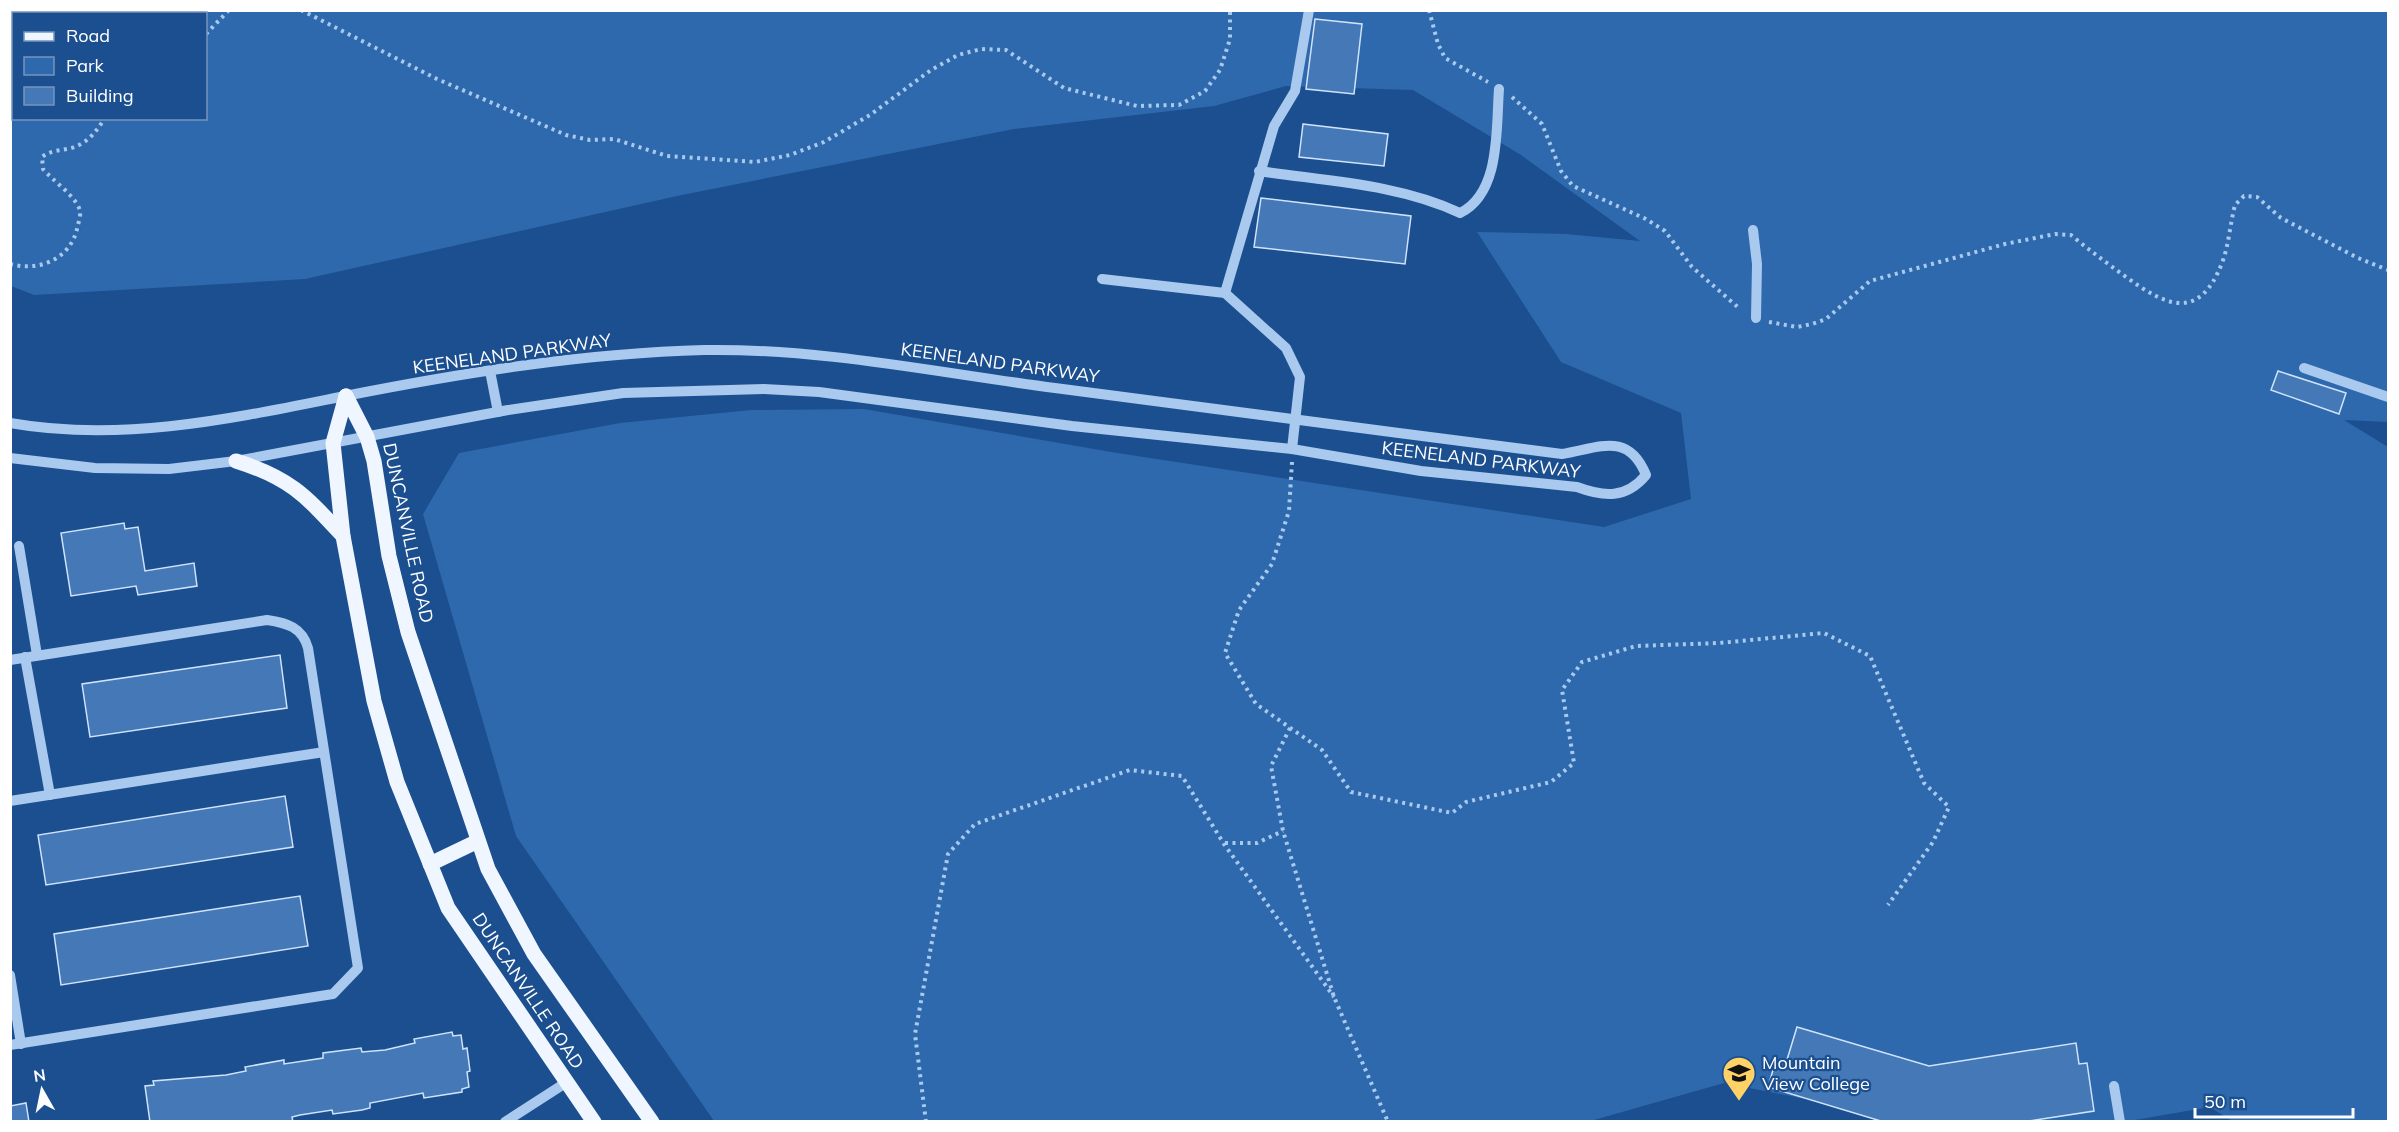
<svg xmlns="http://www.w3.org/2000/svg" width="2399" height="1132" font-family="Mulish,sans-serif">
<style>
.green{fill:#2e69ad;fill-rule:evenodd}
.building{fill:#4478b7;stroke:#cfe3fa;stroke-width:1.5}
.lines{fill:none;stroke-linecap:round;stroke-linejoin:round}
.path{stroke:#a9c9ee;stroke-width:4;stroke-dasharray:3 4.5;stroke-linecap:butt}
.minor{stroke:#a9c9ee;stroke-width:10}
.major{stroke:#f0f6ff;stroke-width:15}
.labels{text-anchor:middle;stroke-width:4.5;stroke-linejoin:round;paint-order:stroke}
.street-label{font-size:18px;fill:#fff;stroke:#1b4f8f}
.poi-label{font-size:18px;fill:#fff;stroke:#1b4f8f;text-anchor:start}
</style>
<rect width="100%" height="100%" fill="#1b4f8f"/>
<!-- green -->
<path class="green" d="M10,11H2388V422L2344,420L2388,447V1121H2232L2210,1107L2129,1121H1919L1724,1083L1587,1122L714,1121L516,836L423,514L459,453L620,423L751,410L864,409L1117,453L1604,527L1691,499L1681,413L1561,362L1477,232L1566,234L1640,241L1521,155L1413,90L1286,86L1214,106L1014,129L677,196L305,279L34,295L11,286ZM14,14H206V118H14Z"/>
<!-- building -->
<g class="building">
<path d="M1315,19L1362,24L1354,94L1306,89Z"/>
<path d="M1303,124L1388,134L1384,166L1299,157Z"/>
<path d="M1261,198L1411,216L1405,264L1254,247Z"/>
<path d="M2278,371L2346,393L2339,414L2271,390Z"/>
<path d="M124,523L125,529L138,527L145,571L194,563L197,586L138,595L136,586L71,596L61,533Z"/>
<path d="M280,655L287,708L90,737L82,684Z"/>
<path d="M285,796L293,847L46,885L38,835Z"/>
<path d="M300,896L308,946L61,985L54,934Z"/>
<path d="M1797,1027L1929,1066L2076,1043L2079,1064L2087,1063L2094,1111L2029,1121L1884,1122L1768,1087L1776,1060L1786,1063Z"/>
<path d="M452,1032L453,1036L461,1035L463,1049L467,1048L470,1071L467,1072L469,1087L462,1089V1092L424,1098L423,1093L370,1103V1108L362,1110L333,1114L332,1110L300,1115L292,1117L293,1122H150L145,1086L154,1085L153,1081L226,1075L246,1071L245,1067L284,1060V1064L323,1058V1053L361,1048L362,1052L385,1050L415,1043L414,1039Z"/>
<path d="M26,1103L29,1122H10V1106Z"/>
</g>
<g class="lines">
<!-- path -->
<g class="path">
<path d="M57,10V14"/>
<path d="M301,10L437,79L566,135L590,140L614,139L667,156L755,162L790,155L824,142L870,115L931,70L958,55L981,49L1006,50L1064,88L1137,106L1179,105L1205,91L1220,70L1230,39V10"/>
<path d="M1429,10L1438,44L1445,58L1488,82"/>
<path d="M206,34L229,10"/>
<path d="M1512,97L1542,124L1561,171L1573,186L1646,219L1665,231L1692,267L1740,309"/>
<path d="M10,264C39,272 70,259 77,229C78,224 81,216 80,211C77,197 53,181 43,169L42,157C53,148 66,152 79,145C91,139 97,130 105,118"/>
<path d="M1769,322L1797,327L1812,324L1826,319L1870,281L2005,244L2055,234L2071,235C2089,250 2107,263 2126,277C2166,306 2199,322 2222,263C2229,245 2230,224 2235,205L2244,196L2257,197L2281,218L2358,258L2388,270"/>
<path d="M1292,462L1289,511L1272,564L1239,610L1225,653L1256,704L1322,750L1351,792L1452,813L1466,802L1551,782L1574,763L1562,690L1582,662L1636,646L1719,643L1824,633L1870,656L1924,783L1949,807L1933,842L1888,905"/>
<path d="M1290,728L1271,766L1283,831L1334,997L1388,1122"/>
<path d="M1225,843H1257L1283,831"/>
<path d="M926,1122L915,1034L948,854L975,824L1130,770L1182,776L1224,844L1334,997"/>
</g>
<!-- minor -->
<g class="minor">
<path d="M1259,171C1325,181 1399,184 1460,213C1501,193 1496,128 1499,89"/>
<path d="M1753,230L1757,264L1756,318"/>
<path d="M1102,279L1225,293L1286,348L1300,377L1292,449"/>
<path d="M1225,293L1274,126L1295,91L1309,10"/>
<path d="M2304,368L2388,397"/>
<path d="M490,371L498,412"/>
<path d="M10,423C123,443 235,418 345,396C462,373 584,353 704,350C821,348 939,373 1055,388C1224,411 1393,432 1562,454C1599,448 1628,431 1646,475C1626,499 1604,497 1577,487L1421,471L1292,449L1072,426L819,392L764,389L623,393L508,410L236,461L169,469L95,468L10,458"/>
<path d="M19,546L37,655"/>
<path d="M25,657L50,795"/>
<path d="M10,660L267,620C287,623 302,627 308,648L358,968L333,994L10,1045"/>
<path d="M10,801L324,752"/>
<path d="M10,975L21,1044"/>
<path d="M2114,1086L2120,1122"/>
<path d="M505,1122L567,1082"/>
</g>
<!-- major -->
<g class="major">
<path d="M346,396L367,437L374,461L389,556L408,632L488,869L534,954L652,1122"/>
<path d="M346,396L333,443L343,536L374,701L397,782L448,908L594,1122"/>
<path d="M236,461C290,478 305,495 343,536"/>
<path d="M430,864L478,841"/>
</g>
</g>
<!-- icons -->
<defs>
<g id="university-pin" transform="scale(1.725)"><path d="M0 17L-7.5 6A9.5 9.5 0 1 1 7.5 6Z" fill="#ffd166" stroke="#1b4f8f"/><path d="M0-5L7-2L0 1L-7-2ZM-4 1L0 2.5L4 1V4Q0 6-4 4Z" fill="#111"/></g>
</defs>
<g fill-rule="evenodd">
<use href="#university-pin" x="1739" y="1073"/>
</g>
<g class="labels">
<!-- street labels -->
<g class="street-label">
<text transform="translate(512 354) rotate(-8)" y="6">KEENELAND PARKWAY</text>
<text transform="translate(1000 363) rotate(8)" y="6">KEENELAND PARKWAY</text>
<text transform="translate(1481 460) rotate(7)" y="6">KEENELAND PARKWAY</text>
<text transform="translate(408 533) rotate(78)" y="6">DUNCANVILLE ROAD</text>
<text transform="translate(528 991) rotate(56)" y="6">DUNCANVILLE ROAD</text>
</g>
<!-- poi labels -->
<g class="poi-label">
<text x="1762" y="1069">Mountain<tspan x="1762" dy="21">View College</tspan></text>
</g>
</g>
<!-- border -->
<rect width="2399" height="1132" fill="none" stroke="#ffffff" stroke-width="24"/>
<!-- legend -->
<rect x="12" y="12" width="195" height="108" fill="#1b4f8f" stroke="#7695bc" stroke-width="1.5"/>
<rect x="24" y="32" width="30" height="9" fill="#f0f6ff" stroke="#7695bc" stroke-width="1.5"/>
<text x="66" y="42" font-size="18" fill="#ffffff">Road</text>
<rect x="24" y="57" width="30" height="18" fill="#2e69ad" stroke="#7695bc" stroke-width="1.5"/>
<text x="66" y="72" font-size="18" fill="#ffffff">Park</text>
<rect x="24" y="87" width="30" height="18" fill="#4478b7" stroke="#7695bc" stroke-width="1.5"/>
<text x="66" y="102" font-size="18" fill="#ffffff">Building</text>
<!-- north arrow -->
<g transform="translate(42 1090) rotate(351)" stroke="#1b4f8f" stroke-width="4.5" paint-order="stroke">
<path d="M0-4.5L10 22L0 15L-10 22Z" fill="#ffffff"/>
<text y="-9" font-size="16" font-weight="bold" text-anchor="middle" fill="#ffffff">N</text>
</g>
<!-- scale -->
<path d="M2195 1108v9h158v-9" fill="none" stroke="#ffffff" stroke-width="3"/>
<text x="2204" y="1108" font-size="18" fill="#ffffff" stroke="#1b4f8f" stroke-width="4.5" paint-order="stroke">50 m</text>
</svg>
